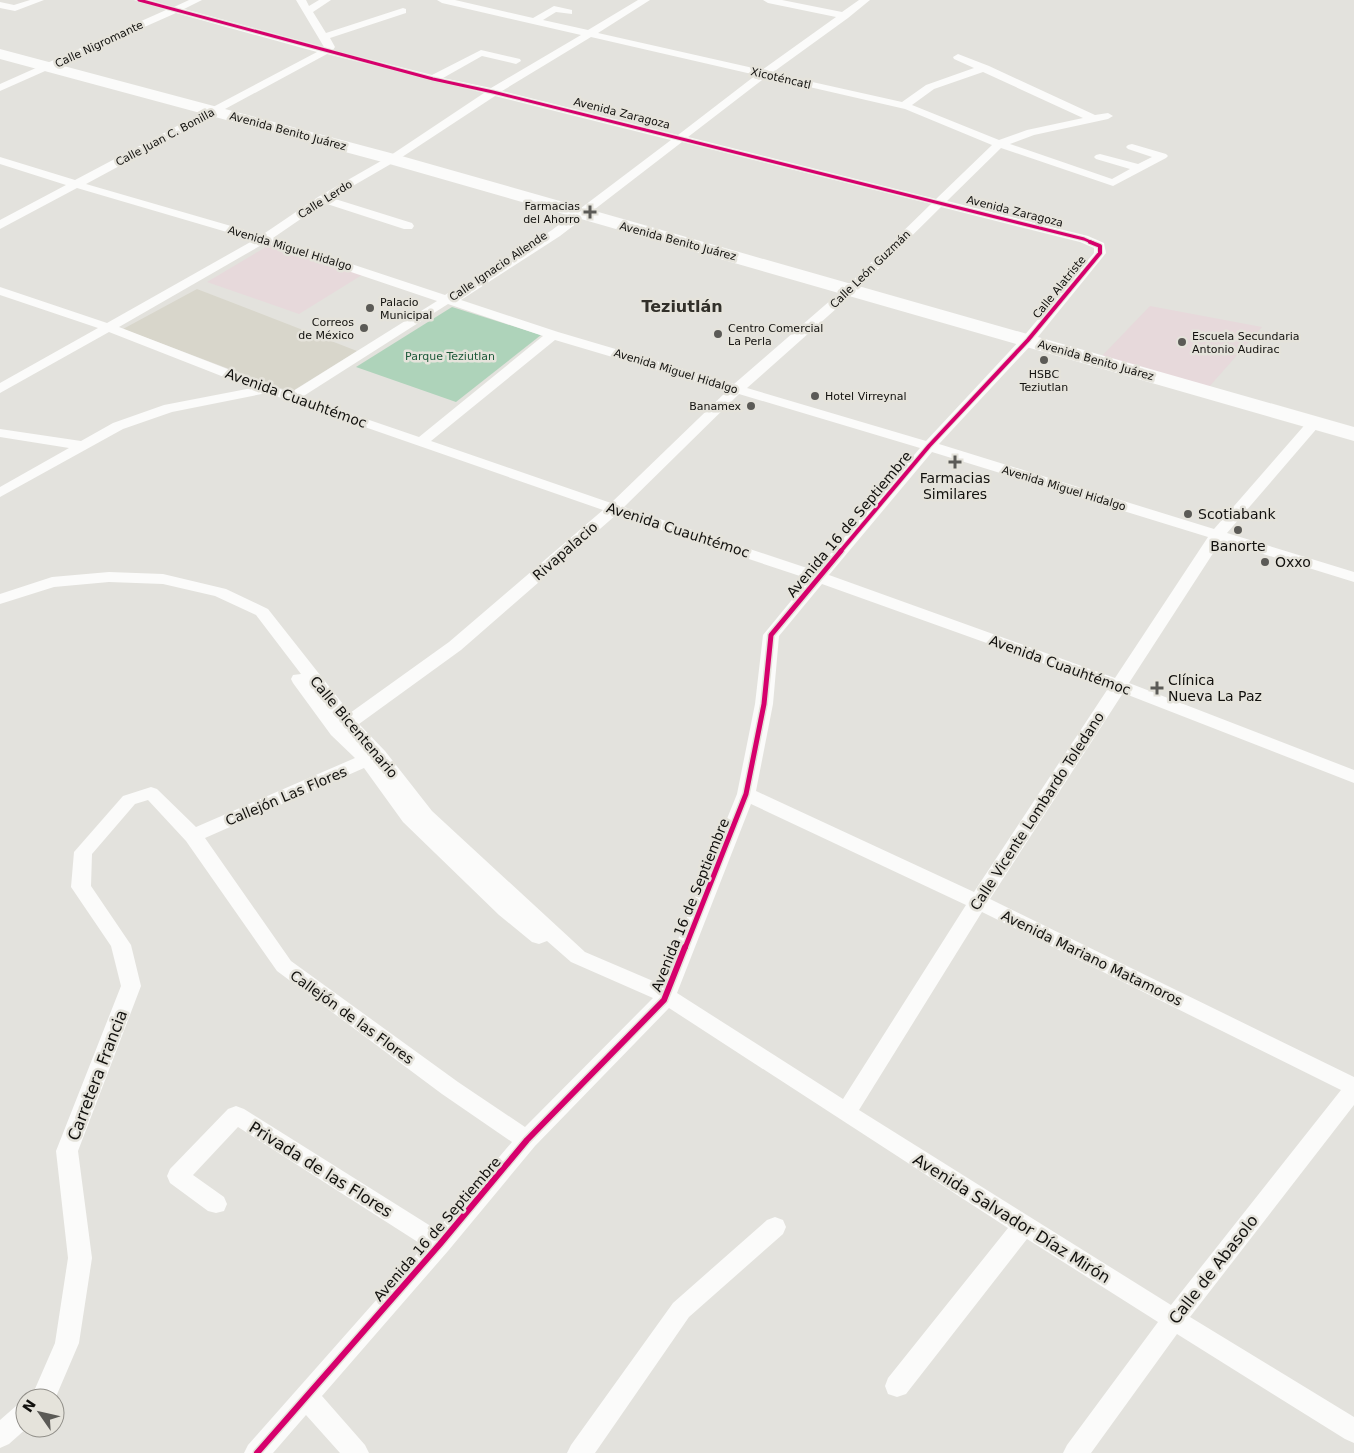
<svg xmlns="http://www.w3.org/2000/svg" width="1354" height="1453" font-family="'DejaVu Sans',sans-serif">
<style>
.built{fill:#d8d6cb}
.education{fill:#e7d9db}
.green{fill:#aed3ba}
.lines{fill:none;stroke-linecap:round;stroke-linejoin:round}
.street{fill:#fbfbfa;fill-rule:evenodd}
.primary{fill:#fbfbfa;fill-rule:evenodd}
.cycleway-far3-casing{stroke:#e5e3db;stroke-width:5}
.cycleway-far2-casing{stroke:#e5e3db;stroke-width:6}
.cycleway-far1-casing{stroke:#e5e3db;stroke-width:8}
.cycleway-casing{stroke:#e5e3db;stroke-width:9}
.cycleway-far3{stroke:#d6006c;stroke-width:3}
.cycleway-far2{stroke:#d6006c;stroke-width:4}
.cycleway-far1{stroke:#d6006c;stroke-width:5}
.cycleway{stroke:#d6006c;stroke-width:6}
.poi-dot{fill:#5b5a56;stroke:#e5e3db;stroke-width:2}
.labels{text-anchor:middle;stroke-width:5;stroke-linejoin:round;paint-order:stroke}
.far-street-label{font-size:11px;fill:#12110e;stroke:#e5e3db}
.far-poi-label{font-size:11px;fill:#12110e;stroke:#e5e3db;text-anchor:start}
.far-park-label{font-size:11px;fill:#1c5939;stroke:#e5e3db}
.street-label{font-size:14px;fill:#12110e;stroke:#e5e3db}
.poi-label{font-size:14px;fill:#12110e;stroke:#e5e3db;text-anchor:start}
.far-district-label{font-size:16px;font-weight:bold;fill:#32302a;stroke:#e5e3db}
.near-street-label{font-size:16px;fill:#12110e;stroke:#e5e3db}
</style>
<rect width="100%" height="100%" fill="#e3e2dd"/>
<!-- built -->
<path class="built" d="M197,289L357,351L291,392L123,329Z"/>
<!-- education -->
<g class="education">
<path d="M271,244L362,275L299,314L207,282Z"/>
<path d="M1150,306L1262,327L1208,388L1100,358Z"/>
</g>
<!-- green -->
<path class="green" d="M452,307L541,335L456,402L356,367Z"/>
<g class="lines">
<!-- street -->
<g class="street">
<path d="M30,0H44L15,11L0,8V2L14,5Z"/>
<path d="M134,0H150L174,7L189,0H202L184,9L324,47L296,0H306L309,6L319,0H331L313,12L326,33L403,8L406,9V13L330,38L335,47L333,50L432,75L481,50L520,59L521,61L516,64L482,56L443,78L491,88L581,35L442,3L437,0H455L533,18L554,6L572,10V14L556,12L543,20L588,30L638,0H650L598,33L762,70L836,17L768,3L763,0H782L842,12L859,0H870L848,18L772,73L902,102L926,85L974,68L954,59L953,57L958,54L989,66L1095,115L1108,113L1113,116L1108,119L1034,135L1010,144L1112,179L1130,169L1096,159L1094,157L1096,155L1100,154L1138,164L1152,157L1128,149L1126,147L1128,145L1132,144L1166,154L1168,156L1166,158L1113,186L1001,148L947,201L1088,236L1104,243L1106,253L1033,343L939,444L1214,529L1309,420H1319L1321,423L1319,426L1227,533L1354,572V582L1221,541L1129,683L1354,770V783L1123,693L990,899L1354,1077V1105L1190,1317L1354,1417V1443L1345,1439L1177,1334L1091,1453H1063L1067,1445L1158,1322L1027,1239L906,1394L897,1397L888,1394L885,1386L888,1378L1008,1228L669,1008L535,1146L448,1251L322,1396L365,1445L369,1453H340L306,1415L273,1453H244L248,1445L424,1246L238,1127L193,1175L224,1197L227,1204L224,1211L216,1213L208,1211L170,1183L167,1176L170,1169L228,1109L236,1106L244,1109L437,1230L512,1142L442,1094L277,971L186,841L148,800L135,804L92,854L91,886L131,945L141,986L78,1151L92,1258L79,1343L55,1399L31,1398L55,1343L68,1258L56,1151L121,986L111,946L71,887L74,852L123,796L151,787L157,789L196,827L355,758L331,735L293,683L291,679L293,675L301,674L256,615L215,596L163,584L109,582L54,587L0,604V594L52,577L109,572L163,574L226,589L268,609L350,713L449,642L603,510L267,393L172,412L123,429L0,497V487L69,448L0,437V429L81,441L113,423L164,405L252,388L109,332L0,393V383L98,328L0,295V287L107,323L254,240L77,188L0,229V220L66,185L0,164V157L75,180L317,52L176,13L0,91V84L166,10ZM591,37L756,75L678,135L502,91ZM327,54L484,93L388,157L318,197L262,235L86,184ZM983,72L1083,118L1027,130L999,140L912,105L934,89ZM766,77L905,109L992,145L936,199L688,137ZM495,96L671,140L552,230L458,291H451L445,295L273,238L324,203L404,229H412L414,226L412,223L332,198L396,161ZM682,142L931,204L847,286L734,384L558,332L461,300L560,236ZM941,207L1080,242L1094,248V253L1023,337L926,441L747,388L855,292ZM265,243L437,301L290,393L119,327ZM448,304L543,336L419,437L302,397ZM555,340L727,391L611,503L431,441ZM739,394L920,448L816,571L624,507ZM932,452L1208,537L1115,678L829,575ZM616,515L809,579L763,635L755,704L737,794L660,984L585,952L432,811L385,751L359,724L461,650ZM822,584L1109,687L974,892L756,791L773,704L779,636ZM364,768L403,822L499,915L532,942L539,944L547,941L571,962L653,998L525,1127L458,1082L291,961L205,838ZM751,804L966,905L843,1099L677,993ZM982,912L1341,1090L1171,1305L859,1110Z"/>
<path d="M775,1217L783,1220L786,1227L783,1234L689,1317L595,1453H567L571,1445L673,1303L767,1220Z"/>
<path d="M25,1402V1428H27L9,1444L0,1448V1420L16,1406Z"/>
</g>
<!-- primary -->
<path class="primary" d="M0,49L398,155L1354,427V441L386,163L0,59Z"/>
<!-- cycleway-far3 casing -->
<g class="cycleway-far3-casing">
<path id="cycleway-far3" d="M139,0L433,79L493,92L1084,239L1093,243"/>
</g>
<!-- cycleway-far2 casing -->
<g class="cycleway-far2-casing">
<path id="cycleway-far2" d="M840,552L929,446L1028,340L1100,253V246L1090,242"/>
</g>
<!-- cycleway-far1 casing -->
<g class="cycleway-far1-casing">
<path id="cycleway-far1" d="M685,948L746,794L764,704L771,635L841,551"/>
</g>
<!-- cycleway casing -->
<g class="cycleway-casing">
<path id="cycleway" d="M257,1453L440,1244L527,1140L664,1000L685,947"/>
</g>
<!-- cycleway-far3 -->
<use href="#cycleway-far3" class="cycleway-far3"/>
<!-- cycleway-far2 -->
<use href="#cycleway-far2" class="cycleway-far2"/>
<!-- cycleway-far1 -->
<use href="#cycleway-far1" class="cycleway-far1"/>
<!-- cycleway -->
<use href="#cycleway" class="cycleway"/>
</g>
<!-- markers -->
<g class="poi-dot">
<path d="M587.5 204.5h5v5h5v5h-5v5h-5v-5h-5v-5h5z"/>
<circle cx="370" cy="308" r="5"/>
<circle cx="364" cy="328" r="5"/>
<circle cx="718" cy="334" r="5"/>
<circle cx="1182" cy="342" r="5"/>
<circle cx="1044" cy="360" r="5"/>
<circle cx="815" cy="396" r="5"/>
<circle cx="751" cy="406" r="5"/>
<path d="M952.5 454.5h5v5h5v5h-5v5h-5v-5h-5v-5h5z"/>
<circle cx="1188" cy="514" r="5"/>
<circle cx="1238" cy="530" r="5"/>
<circle cx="1265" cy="562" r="5"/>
<path d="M1154.5 680.5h5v5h5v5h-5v5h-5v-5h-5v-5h5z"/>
</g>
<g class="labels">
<!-- far-street labels -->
<g class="far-street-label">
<text transform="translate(99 44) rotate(-25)" y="4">Calle Nigromante</text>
<text transform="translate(781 78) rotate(13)" y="4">Xicoténcatl</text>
<text transform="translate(622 113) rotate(14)" y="4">Avenida Zaragoza</text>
<text transform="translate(288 131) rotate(15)" y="4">Avenida Benito Juárez</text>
<text transform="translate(165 137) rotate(-28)" y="4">Calle Juan C. Bonilla</text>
<text transform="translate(325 199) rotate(-32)" y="4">Calle Lerdo</text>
<text transform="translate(1015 211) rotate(14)" y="4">Avenida Zaragoza</text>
<text transform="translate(678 241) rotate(15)" y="4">Avenida Benito Juárez</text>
<text transform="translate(290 248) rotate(17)" y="4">Avenida Miguel Hidalgo</text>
<text transform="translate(498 266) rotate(-34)" y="4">Calle Ignacio Allende</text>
<text transform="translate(870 269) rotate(-44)" y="4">Calle León Guzmán</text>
<text transform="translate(1059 287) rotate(-51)" y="4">Calle Alatriste</text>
<text transform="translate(1096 360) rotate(16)" y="4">Avenida Benito Juárez</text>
<text transform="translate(676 371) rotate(17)" y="4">Avenida Miguel Hidalgo</text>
<text transform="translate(1064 488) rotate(17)" y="4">Avenida Miguel Hidalgo</text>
</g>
<!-- far-poi labels -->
<g class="far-poi-label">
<text x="580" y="210" text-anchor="end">Farmacias<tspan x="580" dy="13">del Ahorro</tspan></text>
<text x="380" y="306">Palacio<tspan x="380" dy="13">Municipal</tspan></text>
<text x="354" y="326" text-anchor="end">Correos<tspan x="354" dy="13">de México</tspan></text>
<text x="728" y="332">Centro Comercial<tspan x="728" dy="13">La Perla</tspan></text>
<text x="1192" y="340">Escuela Secundaria<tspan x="1192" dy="13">Antonio Audirac</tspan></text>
<text x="1044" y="378" text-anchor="middle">HSBC<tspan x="1044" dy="13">Teziutlan</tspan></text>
<text x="825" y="400">Hotel Virreynal</text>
<text x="741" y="410" text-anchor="end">Banamex</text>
</g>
<!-- far-park labels -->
<g class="far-park-label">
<text x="450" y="360">Parque Teziutlan</text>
</g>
<!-- street labels -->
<g class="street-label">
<text transform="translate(296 398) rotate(20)" y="5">Avenida Cuauhtémoc</text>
<text transform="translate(849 524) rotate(-50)" y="5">Avenida 16 de Septiembre</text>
<text transform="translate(678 530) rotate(18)" y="5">Avenida Cuauhtémoc</text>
<text transform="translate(565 551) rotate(-41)" y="5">Rivapalacio</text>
<text transform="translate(1060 665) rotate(20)" y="5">Avenida Cuauhtémoc</text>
<text transform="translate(354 727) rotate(50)" y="5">Calle Bicentenario</text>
<text transform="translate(286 796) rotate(-23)" y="5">Callejón Las Flores</text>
<text transform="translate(1037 811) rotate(-57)" y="5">Calle Vicente Lombardo Toledano</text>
<text transform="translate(690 905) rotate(-68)" y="5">Avenida 16 de Septiembre</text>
<text transform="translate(1092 958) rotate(26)" y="5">Avenida Mariano Matamoros</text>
<text transform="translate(352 1017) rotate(36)" y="5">Callejón de las Flores</text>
<text transform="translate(437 1229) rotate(-49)" y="5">Avenida 16 de Septiembre</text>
</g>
<!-- poi labels -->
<g class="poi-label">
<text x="955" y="483" text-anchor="middle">Farmacias<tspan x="955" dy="16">Similares</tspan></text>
<text x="1198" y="519">Scotiabank</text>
<text x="1238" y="551" text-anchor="middle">Banorte</text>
<text x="1275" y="567">Oxxo</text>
<text x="1168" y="685">Clínica<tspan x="1168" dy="16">Nueva La Paz</tspan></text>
</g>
<!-- far-district labels -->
<g class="far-district-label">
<text x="682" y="312">Teziutlán</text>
</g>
<!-- near-street labels -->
<g class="near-street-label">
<text transform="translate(97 1075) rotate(-69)" y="6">Carretera Francia</text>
<text transform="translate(321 1169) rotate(32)" y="6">Privada de las Flores</text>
<text transform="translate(1012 1218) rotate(32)" y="6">Avenida Salvador Díaz Mirón</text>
<text transform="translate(1213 1269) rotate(-52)" y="6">Calle de Abasolo</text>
</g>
</g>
<!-- north arrow -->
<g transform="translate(40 1413) rotate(304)"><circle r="24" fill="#e5e3db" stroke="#918f89"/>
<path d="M0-4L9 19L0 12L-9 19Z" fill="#5b5a56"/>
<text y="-8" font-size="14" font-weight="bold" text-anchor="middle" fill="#12110e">N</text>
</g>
</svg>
